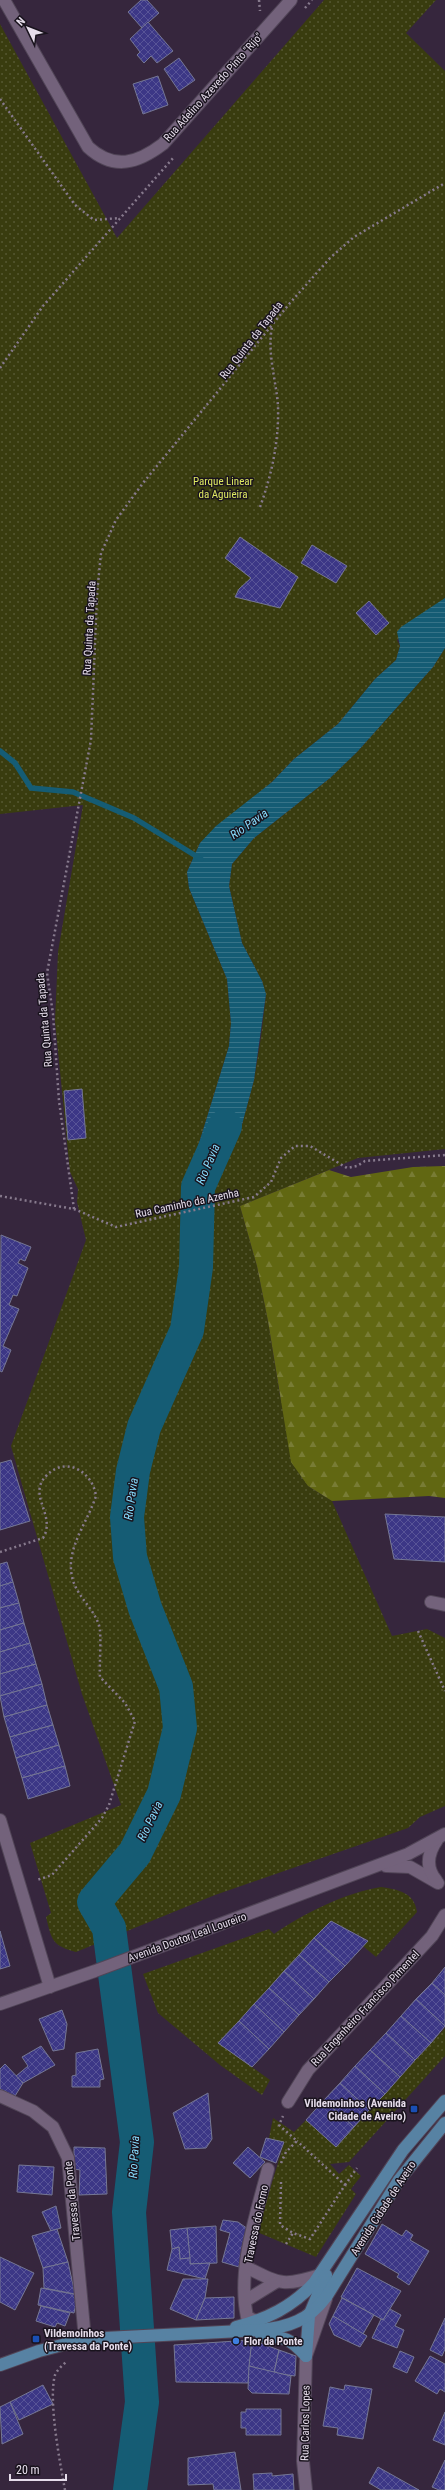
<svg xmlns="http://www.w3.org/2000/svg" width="445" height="2490" font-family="'Roboto Condensed',sans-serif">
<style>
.green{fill:url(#green-dots)}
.forest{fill:url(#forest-firs)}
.water{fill:url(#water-rules)}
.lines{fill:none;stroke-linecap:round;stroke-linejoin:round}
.stream{stroke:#155c74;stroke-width:5.5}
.river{stroke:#155c74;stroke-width:34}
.building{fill:url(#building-cross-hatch);stroke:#757794}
.minor-casing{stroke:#514557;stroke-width:14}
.major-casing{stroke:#514557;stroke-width:14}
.path{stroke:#877a8d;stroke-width:2.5;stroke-dasharray:2 3;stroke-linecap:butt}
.minor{stroke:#73627b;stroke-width:12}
.major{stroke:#5782a3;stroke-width:12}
.transit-dot{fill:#1a4fb4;stroke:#19131d;stroke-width:1.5}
.shop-dot{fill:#3f7fe0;stroke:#19131d;stroke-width:1.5}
.labels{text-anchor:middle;stroke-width:3;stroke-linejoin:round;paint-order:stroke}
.street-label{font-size:11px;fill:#e6ddeb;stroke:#19131d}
.park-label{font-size:11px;fill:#dfe962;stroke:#19131d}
.poi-label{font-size:11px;font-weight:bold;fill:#e6ddeb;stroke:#19131d;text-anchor:start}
.water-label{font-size:12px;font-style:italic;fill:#87dcfe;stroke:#19131d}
</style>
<defs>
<pattern id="green-dots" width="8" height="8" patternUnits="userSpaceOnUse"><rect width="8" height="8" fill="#393c0f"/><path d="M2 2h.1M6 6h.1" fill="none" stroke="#565832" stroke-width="1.8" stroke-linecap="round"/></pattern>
<pattern id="forest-firs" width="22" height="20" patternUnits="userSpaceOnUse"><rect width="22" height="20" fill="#616712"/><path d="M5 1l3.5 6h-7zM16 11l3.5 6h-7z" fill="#787c35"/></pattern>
<pattern id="water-rules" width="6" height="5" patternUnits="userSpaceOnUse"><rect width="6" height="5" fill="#155c74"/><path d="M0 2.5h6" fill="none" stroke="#377388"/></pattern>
<pattern id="building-cross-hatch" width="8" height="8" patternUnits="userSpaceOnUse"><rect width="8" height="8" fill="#3c3786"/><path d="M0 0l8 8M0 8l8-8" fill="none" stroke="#585497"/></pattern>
</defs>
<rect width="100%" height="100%" fill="#36263d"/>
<!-- green -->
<g class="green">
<path d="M324,0H436L406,33L445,71V598L397,640L400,646L396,660L375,679L338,724L294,759L272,782L200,843L187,872L189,888L227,979L231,1023L229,1046L191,1169L240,1132L254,1080L261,1037L266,995L262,981L242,943L229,886L232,864L254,838L330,778L357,752L433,667L445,648V1149L358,1158L240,1206L257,1266L268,1321L280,1396L308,1486L332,1501L392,1636L427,1629L445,1638V1806L420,1817L408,1828L215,1895L76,1952C51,1945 52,1940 46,1917L51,1913L30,1843L121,1805L82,1694L11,1446L86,1240L77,1202L78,1189L70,1172L55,1021L58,952L83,805L0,814V24L117,238Z"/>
<path d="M381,1887C399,1890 414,1892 417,1912L376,1957L363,1946L368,1940L331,1921L218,2043L270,2080L262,2095L220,2065L158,2013L143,1974L269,1929L274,1934C302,1914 347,1892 381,1887Z"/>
<path d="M445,2028V2056L349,2162L330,2164L339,2174L349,2165L361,2176L351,2189L356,2194L316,2257L257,2232L284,2143L269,2138L273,2118L294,2132L306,2120L336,2147Z"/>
</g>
<!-- forest -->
<path class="forest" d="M445,1166V1498L429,1496L332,1501L308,1486L291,1462L268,1321L257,1266L240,1206L329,1170L351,1177L413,1167Z"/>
<!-- water -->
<path class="water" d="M445,598V648L433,667L357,752L330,778L254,838L232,864L229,886L242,943L262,981L266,994L254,1080L240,1132L224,1168L191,1169L229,1046L231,1023L227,979L189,888L187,872L200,843L216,826L272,782L294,759L338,724L375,679L396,660L400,646L397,632L401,627Z"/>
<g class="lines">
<!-- stream -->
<path class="stream" d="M0,751L15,763L31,788L73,792L134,818L201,859"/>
<!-- river -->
<path class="river" d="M130,2490L142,2402L129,2212L137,2142L109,1928L94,1902L135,1853L164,1794L180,1728L176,1687L145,1608L130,1557L127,1517L133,1471L144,1427L187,1330L196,1267L198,1187L225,1126"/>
</g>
<!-- building -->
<g class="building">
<path d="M141,0H147L159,13L142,28L128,12Z"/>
<path d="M148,22L173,51L157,63L151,56L144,63L137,55L140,52L130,39Z"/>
<path d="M179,58L195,80L179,91L164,69Z"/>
<path d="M158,76L168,105L143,114L133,84Z"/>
<path d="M240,537L298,577L280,608L235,597L239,589L251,578L225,558Z"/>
<path d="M312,545L347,566L336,583L301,563Z"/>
<path d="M369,601L389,623L376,635L356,613Z"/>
<path d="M82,1089L86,1138L68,1140L64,1091Z"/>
<path d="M1,1235L31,1247L25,1261L20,1259L18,1263L28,1268L17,1296L13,1295L9,1305L19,1309L3,1346L11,1350L2,1372L0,1371Z"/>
<path d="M11,1460L30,1521L0,1530V1463Z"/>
<path d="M385,1514L445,1517V1562L394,1559Z"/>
<path d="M7,1562L13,1582L0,1586V1564Z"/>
<path d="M13,1582L19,1603L0,1608V1586Z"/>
<path d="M19,1603L24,1623L0,1630V1608Z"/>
<path d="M24,1623L30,1643L0,1652V1630Z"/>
<path d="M30,1643L36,1664L0,1674V1652Z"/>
<path d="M36,1664L42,1684L0,1696V1674Z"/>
<path d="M42,1684L47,1705L4,1717L0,1696Z"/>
<path d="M47,1705L53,1725L10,1737L4,1717Z"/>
<path d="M53,1725L59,1745L16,1758L10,1737Z"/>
<path d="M59,1745L65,1766L22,1778L16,1758Z"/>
<path d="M65,1766L70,1786L28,1799L22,1778Z"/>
<path d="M331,1921L368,1941L345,1966L314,1938Z"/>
<path d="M0,1931L10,1966L0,1969Z"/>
<path d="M314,1938L345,1966L329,1982L299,1955Z"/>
<path d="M299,1955L329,1982L314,1999L284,1971Z"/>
<path d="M445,1967V1995L432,1983Z"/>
<path d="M284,1971L314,1999L299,2015L269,1988Z"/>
<path d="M432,1983L445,1995V2026L416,1999Z"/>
<path d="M269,1988L299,2015L284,2032L254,2004Z"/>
<path d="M416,1999L445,2026L431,2043L401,2016Z"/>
<path d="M254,2004L284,2032L269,2049L239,2021Z"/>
<path d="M62,2010L67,2024L64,2049L53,2051L39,2019Z"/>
<path d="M401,2016L431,2043L415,2060L386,2033Z"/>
<path d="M239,2021L269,2049L252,2067L218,2043Z"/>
<path d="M386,2033L415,2060L400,2077L370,2050Z"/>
<path d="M41,2046L55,2065L23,2083L16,2076L28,2066L22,2057Z"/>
<path d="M98,2049L104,2079L100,2080V2087H72V2076L76,2075V2053Z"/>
<path d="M370,2050L400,2077L385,2094L355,2066Z"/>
<path d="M5,2064L23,2083L15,2096L0,2089V2069Z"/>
<path d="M355,2066L385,2094L369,2110L340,2083Z"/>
<path d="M340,2083L369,2110L354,2127L324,2100Z"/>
<path d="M208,2093L212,2139L206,2148L185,2149L173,2113Z"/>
<path d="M324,2100L354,2127L336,2147L306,2120Z"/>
<path d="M266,2138L284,2142L276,2163L260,2157Z"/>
<path d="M74,2147L105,2148L107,2194L79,2195L80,2170L74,2169Z"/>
<path d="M248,2147L265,2162L250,2178L233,2163Z"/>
<path d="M19,2165L54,2167L52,2195L17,2192Z"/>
<path d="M56,2206L61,2228L51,2231L42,2212Z"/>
<path d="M223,2220L238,2222L248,2229L239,2267L222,2262L230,2233L220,2230Z"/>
<path d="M382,2224L402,2236L406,2230L413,2235L410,2240L429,2251L409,2285L397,2277L399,2274L365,2254Z"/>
<path d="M216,2226L217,2263L190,2264L187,2228Z"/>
<path d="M187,2228L190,2258L180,2259L179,2247L172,2249L170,2230Z"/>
<path d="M57,2229L68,2262L43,2268L32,2236Z"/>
<path d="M179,2247L180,2259L190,2258V2264L210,2263L205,2279L167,2270L172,2249Z"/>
<path d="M0,2257L34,2273L15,2310L0,2302Z"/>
<path d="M68,2262L75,2294L44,2288L43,2268Z"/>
<path d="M357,2268L401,2291L383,2320L341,2297Z"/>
<path d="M183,2279H208L205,2298L196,2320L170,2309Z"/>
<path d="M41,2288L78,2295L74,2313L38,2305Z"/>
<path d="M234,2297V2318L196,2320L205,2298Z"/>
<path d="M342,2298L374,2315L363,2334L333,2316Z"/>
<path d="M41,2306L70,2313L65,2326L57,2323L55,2327L36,2321Z"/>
<path d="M390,2309L401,2315L395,2326L404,2330L397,2348L372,2338L381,2319L383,2320Z"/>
<path d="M333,2316L367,2336L360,2347L334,2335L329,2324Z"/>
<path d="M445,2318V2349L442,2356L430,2350Z"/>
<path d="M252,2340L248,2383L176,2382L174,2345Z"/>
<path d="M252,2340L279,2350L274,2373L249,2366Z"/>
<path d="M279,2350L296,2356L295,2376L274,2373Z"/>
<path d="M400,2351L414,2357L407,2373L393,2367Z"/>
<path d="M430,2356L445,2364V2392L440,2389L437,2394L415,2381Z"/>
<path d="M249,2366L291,2376L289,2394L252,2393L248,2389Z"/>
<path d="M43,2385L53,2404L19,2420L10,2402Z"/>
<path d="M345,2385L372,2389L363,2439L337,2435L338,2428L323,2426L330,2387L344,2390Z"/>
<path d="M10,2402L23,2434L2,2444L0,2407Z"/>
<path d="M246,2409H281V2435H246V2428H241V2412H246Z"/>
<path d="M445,2412V2445L433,2440Z"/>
<path d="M235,2452L241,2490H214L213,2484L188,2485V2458Z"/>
<path d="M445,2460V2490H439L432,2487Z"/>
<path d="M378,2467L419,2490H381L369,2483Z"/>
<path d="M272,2473V2476L293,2474L294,2490H254L253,2474Z"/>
</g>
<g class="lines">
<!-- minor casing -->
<g class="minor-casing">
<g id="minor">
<path d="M4,0L88,147C114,171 138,163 163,144L291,0"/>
<path d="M431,1602L445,1605"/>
<path d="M0,1820L50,1987"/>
<path d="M386,1866L410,1867L438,1883"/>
<path d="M436,1880C425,1867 428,1853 437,1840"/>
<path d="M0,2004L95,1971L408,1854L445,1834"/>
<path d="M0,2096L33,2111L53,2127L68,2158L85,2339"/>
<path d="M288,2102L308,2070L432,1936L445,1915"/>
<path d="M246,2267C280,2284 283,2287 320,2275"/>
<path d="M245,2301L276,2282"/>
<path d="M256,2321L247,2317C237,2269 256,2216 268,2169"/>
<path d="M306,2490L303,2461L306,2356L326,2299"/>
</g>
</g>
<!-- major casing -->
<g class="major-casing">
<g id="major">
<path d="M236,2327C267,2319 292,2307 314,2283L403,2150L445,2101"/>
<path d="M261,2336C285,2337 290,2338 306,2356"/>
<path d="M306,2356L309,2316L326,2275"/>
<path d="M0,2365L39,2351L85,2339L261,2330C289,2327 309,2320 326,2297L399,2180L445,2123"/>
</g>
</g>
<!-- path -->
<g class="path">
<path d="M259,0L260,11"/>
<path d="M305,8L312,0"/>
<path d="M0,99L75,205L94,220L120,218"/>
<path d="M0,368L43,306L174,157"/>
<path d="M260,507C272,474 279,441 278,406C276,379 267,354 272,327"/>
<path d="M0,1196L74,1209L116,1227L254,1197L271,1182L281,1158L295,1146H310L347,1168L357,1166L365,1161L445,1155"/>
<path d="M74,1209L59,1101L53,1014L47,973L91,740L97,594L101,553L116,520L143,483L290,303L330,258L354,237L445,183"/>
<path d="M0,1552L43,1538C57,1515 26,1495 47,1475C67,1455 93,1473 96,1496C89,1518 73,1539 71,1562C69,1593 91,1602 99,1625C102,1635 99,1665 100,1677L125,1703L135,1721L109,1805L102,1818L52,1875L37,1880"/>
<path d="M418,1631L445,1691"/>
<path d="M281,2163L286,2152L297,2141L279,2125L283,2116"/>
<path d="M281,2182L280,2225L293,2233L310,2239L345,2185L297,2141"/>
<path d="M345,2185L357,2168"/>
<path d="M286,2244L293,2233"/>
<path d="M65,2490C60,2463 48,2400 55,2375C57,2370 63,2365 67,2361"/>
</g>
<!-- minor -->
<use href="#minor" class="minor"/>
<!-- major -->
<use href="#major" class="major"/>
</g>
<!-- markers -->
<g class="transit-dot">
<rect x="410" y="2105" width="8" height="8" rx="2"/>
<rect x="32" y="2335" width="8" height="8" rx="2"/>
</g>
<circle class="shop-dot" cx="236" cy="2341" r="4"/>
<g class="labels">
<!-- street labels -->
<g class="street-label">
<text transform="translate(213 87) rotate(-48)" y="4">Rua Adelino Azevedo Pinto "Rijo"</text>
<text transform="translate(251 340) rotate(-52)" y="4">Rua Quinta da Tapada</text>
<text transform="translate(89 628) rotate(-87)" y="4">Rua Quinta da Tapada</text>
<text transform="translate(44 1020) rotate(-95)" y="4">Rua Quinta da Tapada</text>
<text transform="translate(187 1203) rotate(-12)" y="4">Rua Caminho da Azenha</text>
<text transform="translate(187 1937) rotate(-20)" y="4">Avenida Doutor Leal Loureiro</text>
<text transform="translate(365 2008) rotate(-47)" y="4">Rua Engenheiro Francisco Pimentel</text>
<text transform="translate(72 2201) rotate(-96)" y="4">Travessa da Ponte</text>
<text transform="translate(383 2208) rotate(-57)" y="4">Avenida Cidade de Aveiro</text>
<text transform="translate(256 2224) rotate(-78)" y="4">Travessa do Forno</text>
<text transform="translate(305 2423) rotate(-89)" y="4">Rua Carlos Lopes</text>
</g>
<!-- park labels -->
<g class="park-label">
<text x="223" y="485">Parque Linear<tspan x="223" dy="13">da Aguieira</tspan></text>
</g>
<!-- poi labels -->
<g class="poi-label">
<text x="406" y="2107" text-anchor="end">Vildemoinhos (Avenida<tspan x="406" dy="13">Cidade de Aveiro)</tspan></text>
<text x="44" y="2337">Vildemoinhos<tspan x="44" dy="13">(Travessa da Ponte)</tspan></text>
<text x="244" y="2345">Flor da Ponte</text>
</g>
<!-- water labels -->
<g class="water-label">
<text transform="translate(249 824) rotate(-35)" y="4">Rio Pavia</text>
<text transform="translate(208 1164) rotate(-67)" y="4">Rio Pavia</text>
<text transform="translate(131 1499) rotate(-82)" y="4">Rio Pavia</text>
<text transform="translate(150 1821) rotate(-64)" y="4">Rio Pavia</text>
<text transform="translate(134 2157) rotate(-87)" y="4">Rio Pavia</text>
</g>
</g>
<!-- north arrow -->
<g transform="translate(28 28) rotate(313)" stroke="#19131d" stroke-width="3" paint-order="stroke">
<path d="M0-3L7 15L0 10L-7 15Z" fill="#e6ddeb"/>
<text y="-6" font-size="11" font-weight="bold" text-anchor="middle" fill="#e6ddeb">N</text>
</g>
<!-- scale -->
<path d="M10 2474v6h56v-6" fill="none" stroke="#e6ddeb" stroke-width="2"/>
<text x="16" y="2474" font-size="12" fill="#e6ddeb" stroke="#19131d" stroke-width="3" paint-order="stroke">20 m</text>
</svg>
